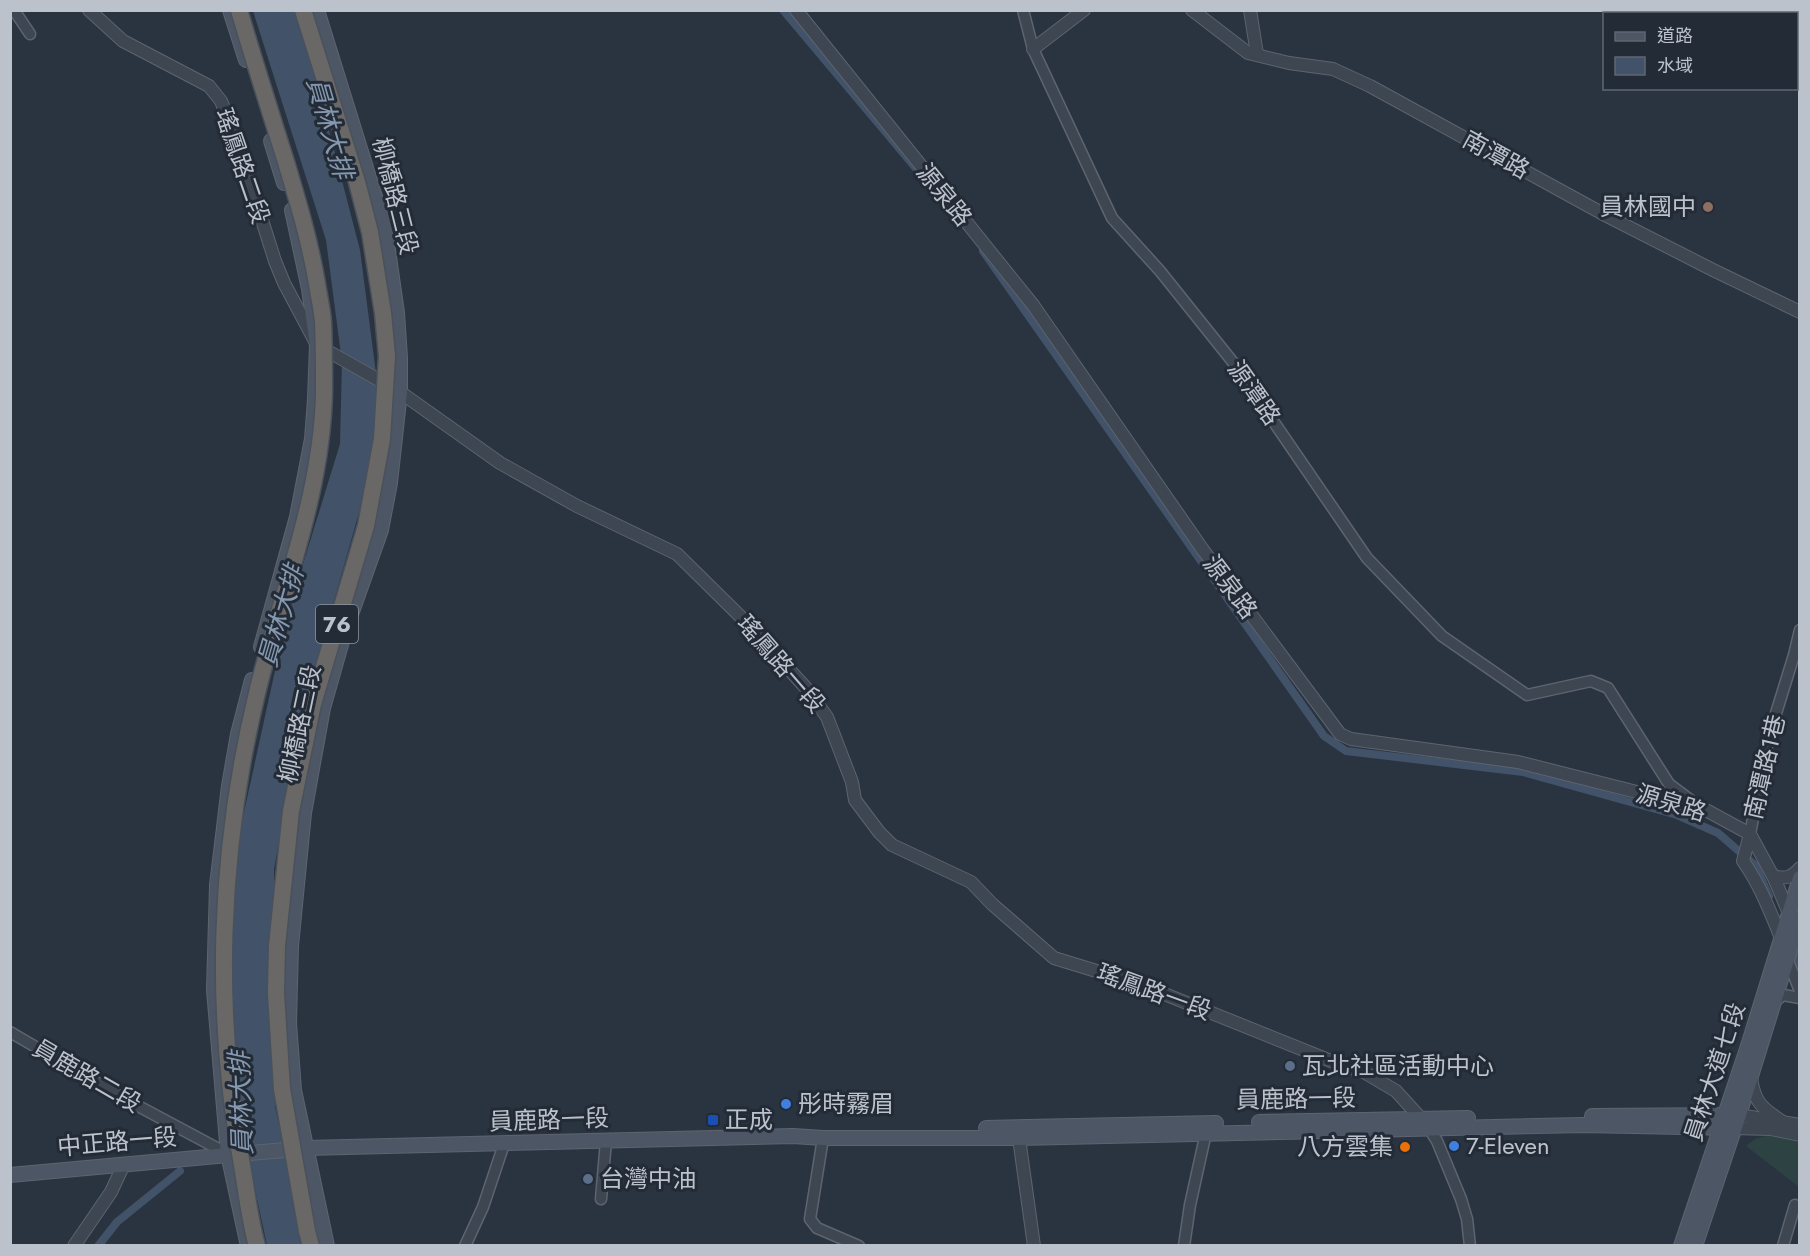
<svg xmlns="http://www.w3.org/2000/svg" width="1810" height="1256" font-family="Jost,'Noto Sans TC',sans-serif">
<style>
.green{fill:#2d4243}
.water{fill:#425268}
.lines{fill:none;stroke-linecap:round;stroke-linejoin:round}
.stream{stroke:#425268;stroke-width:2}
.canal{stroke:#425268;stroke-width:8}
.minor-casing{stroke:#5d646f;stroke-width:13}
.tertiary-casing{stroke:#5d646f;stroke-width:14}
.secondary-casing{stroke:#5d646f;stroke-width:16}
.minor{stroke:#3e4651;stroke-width:10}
.tertiary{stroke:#3e4651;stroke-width:12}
.secondary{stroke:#4d5664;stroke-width:14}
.trunk-bridge-casing{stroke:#49515c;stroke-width:19;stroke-linecap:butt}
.trunk-bridge{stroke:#6a6866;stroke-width:16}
.education-dot{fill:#8d6e63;stroke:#232b37;stroke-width:2}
.service-dot{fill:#5c6f8a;stroke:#232b37;stroke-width:2}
.shop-dot{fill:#3f7fe0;stroke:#232b37;stroke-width:2}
.transit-dot{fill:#1a4fb4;stroke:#232b37;stroke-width:2}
.food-dot{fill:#e8710a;stroke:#232b37;stroke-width:2}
.labels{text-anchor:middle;stroke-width:6;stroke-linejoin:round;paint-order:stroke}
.shield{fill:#232b37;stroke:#8e959f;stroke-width:1.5}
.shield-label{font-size:22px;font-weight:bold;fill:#bcc2cb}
.street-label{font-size:24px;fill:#bcc2cb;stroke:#232b37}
.poi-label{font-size:24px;fill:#bcc2cb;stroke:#232b37;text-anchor:start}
.water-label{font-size:26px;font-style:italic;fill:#8698af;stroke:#232b37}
</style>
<rect width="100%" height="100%" fill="#2a3441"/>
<!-- green -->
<path class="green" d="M1770,1135L1799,1142V1187L1746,1146L1755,1139Z"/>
<!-- water -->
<path class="water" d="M253,11H298L360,250L377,381L375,456L305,703L274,869L275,1107L306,1246L267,1245L246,1148L229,984L239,835L287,616L340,444L342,362L326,240Z"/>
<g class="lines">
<!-- stream -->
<path class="stream" d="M1692,10L1698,14"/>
<!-- canal -->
<g class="canal">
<path d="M783,10L930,185"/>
<path d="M983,251L1324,736L1346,751L1523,772L1677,815L1718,833L1756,866L1769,896"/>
<path d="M1792,949L1800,968"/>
<path d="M98,1246L117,1222L180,1171"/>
</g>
<!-- minor casing -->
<g class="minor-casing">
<g id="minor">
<path d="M14,10L30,34"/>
<path d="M1023,10L1033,49L1112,218L1160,271L1232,361L1367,558L1442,636L1527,695L1591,681L1608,688L1669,784L1701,808"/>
<path d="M1750,834L1769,736L1794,655L1800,630"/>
<path d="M1786,956L1800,991"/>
<path d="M1774,1002L1783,995L1800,998"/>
<path d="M10,1032L125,1099L228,1154"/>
<path d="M1428,1127L1437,1141L1461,1199L1467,1219L1470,1246"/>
<path d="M823,1138L810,1219L817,1228L859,1246"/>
<path d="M601,1199L606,1141"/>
<path d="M465,1246L483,1207L504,1144"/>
<path d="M1184,1246L1190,1205L1207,1128"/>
<path d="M1783,1246L1795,1205"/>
</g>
</g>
<!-- tertiary casing -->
<g class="tertiary-casing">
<g id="tertiary">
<path d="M89,10L123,41L209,86L221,101L236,138L275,261L284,283L317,345L400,392L500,463L577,506L677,554L745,621L806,688L827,717L852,782L855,800L879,832L892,845L971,882L992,904L1054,958L1142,985L1341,1065L1364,1072L1396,1091L1426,1124"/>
<path d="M796,10L1033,305L1203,550L1340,734L1351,739L1518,762L1704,809L1750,834L1774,878L1791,918"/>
<path d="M1192,10L1248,53L1289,63L1333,69L1370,86L1607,216L1713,270L1800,312"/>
<path d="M1250,10L1257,54"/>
<path d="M1033,49L1084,10"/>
<path d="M1750,834L1743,861C1760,885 1770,911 1781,938"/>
<path d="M1773,876C1786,879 1791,878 1800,868"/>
<path d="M1751,1077C1754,1103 1763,1109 1783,1122"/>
<path d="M1739,1115L1800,1125"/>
<path d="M1734,1128L1771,1129L1800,1135"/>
<path d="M1019,1138L1034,1246"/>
<path d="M74,1246L111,1192L124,1164"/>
</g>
</g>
<!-- secondary casing -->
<g class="secondary-casing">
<g id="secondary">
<path d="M230,10L246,60"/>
<path d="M317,10L385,229L397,313L400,358V392L390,483L381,530L344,634L323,708L304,813L291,946L289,1023L294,1090L327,1246"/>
<path d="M271,141L284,183"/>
<path d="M261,647L297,517L312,439L315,399L317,345L309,289L292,210"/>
<path d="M1592,1116L1739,1115"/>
<path d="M1259,1122L1468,1118"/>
<path d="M986,1128L1216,1123"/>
<path d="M10,1175L306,1148L793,1136L823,1138H1019L1583,1125L1734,1128"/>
<path d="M248,1246L228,1154L214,990L217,885L229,786L238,734L252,680"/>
<path d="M1681,1246L1748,1046L1800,878"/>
<path d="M1695,1246L1739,1115L1800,918"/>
</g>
</g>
<!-- minor -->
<use href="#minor" class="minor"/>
<!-- tertiary -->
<use href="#tertiary" class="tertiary"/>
<!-- secondary -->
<use href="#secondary" class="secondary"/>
<!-- trunk-bridge casing -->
<g class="trunk-bridge-casing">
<g id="trunk-bridge">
<path d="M239,10C254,61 270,111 286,162C298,202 310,242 317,284C319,297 322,309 323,322C324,345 324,369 324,392C322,496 281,593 257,693C219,849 213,1013 243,1171C247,1196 250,1221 257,1246"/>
<path d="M303,10L357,182L370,232L383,313L387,356L382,439L366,526L313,704L291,811L277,946L276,993L282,1089L307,1231L311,1246"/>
</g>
</g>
<!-- trunk-bridge -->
<use href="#trunk-bridge" class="trunk-bridge"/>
</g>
<!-- markers -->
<circle class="education-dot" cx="1708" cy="207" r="6"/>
<g class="service-dot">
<circle cx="1290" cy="1066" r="6"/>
<circle cx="588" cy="1179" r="6"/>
</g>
<g class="shop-dot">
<circle cx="786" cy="1104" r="6"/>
<circle cx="1454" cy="1146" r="6"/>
</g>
<rect class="transit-dot" x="707" y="1114" width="12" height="12" rx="3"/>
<circle class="food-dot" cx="1405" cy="1147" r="6"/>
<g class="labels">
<!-- shield labels -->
<rect class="shield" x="316" y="605" width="42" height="38" rx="4.5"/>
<g class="shield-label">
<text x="337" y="632">76</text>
</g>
<!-- street labels -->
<g class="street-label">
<text transform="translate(1496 155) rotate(29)" y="8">南潭路</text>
<text transform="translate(242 166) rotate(71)" y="8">瑤鳳路二段</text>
<text transform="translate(944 195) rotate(51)" y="8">源泉路</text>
<text transform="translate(395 196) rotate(76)" y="8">柳橋路三段</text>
<text transform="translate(1254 393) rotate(55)" y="8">源潭路</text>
<text transform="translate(1230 587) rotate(53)" y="8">源泉路</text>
<text transform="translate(781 664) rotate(49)" y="8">瑤鳳路一段</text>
<text transform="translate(300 724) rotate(-78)" y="8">柳橋路三段</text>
<text transform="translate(1765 767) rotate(-77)" y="8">南潭路1巷</text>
<text transform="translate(1671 803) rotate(17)" y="8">源泉路</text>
<text transform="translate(1154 992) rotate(20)" y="8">瑤鳳路一段</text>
<text transform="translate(1715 1072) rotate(-72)" y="8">員林大道七段</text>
<text transform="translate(87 1076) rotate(30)" y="8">員鹿路二段</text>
<text transform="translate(1296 1099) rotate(-1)" y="8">員鹿路一段</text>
<text transform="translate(549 1120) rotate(-2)" y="8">員鹿路一段</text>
<text transform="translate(117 1142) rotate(-5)" y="8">中正路一段</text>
</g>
<!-- poi labels -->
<g class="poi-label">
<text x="1696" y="215" text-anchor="end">員林國中</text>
<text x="1302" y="1074">瓦北社區活動中心</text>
<text x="798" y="1112">彤時霧眉</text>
<text x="725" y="1128">正成</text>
<text x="1466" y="1154">7-Eleven</text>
<text x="1393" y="1155" text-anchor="end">八方雲集</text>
<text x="600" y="1187">台灣中油</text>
</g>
<!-- water labels -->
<g class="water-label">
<text transform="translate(330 128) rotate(74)" y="9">員林大排</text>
<text transform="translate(281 616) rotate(-74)" y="9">員林大排</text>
<text transform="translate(241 1103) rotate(-92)" y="9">員林大排</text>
</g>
</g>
<!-- border -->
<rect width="1810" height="1256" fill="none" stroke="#bcc2cb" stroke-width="24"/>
<!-- legend -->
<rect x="1603" y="12" width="195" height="78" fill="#232b37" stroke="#606772" stroke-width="1.5"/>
<rect x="1615" y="32" width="30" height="9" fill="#4d5664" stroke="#606772" stroke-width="1.5"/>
<text x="1657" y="42" font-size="18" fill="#bcc2cb">道路</text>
<rect x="1615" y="57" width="30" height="18" fill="#425268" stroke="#606772" stroke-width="1.5"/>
<text x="1657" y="72" font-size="18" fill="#bcc2cb">水域</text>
</svg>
